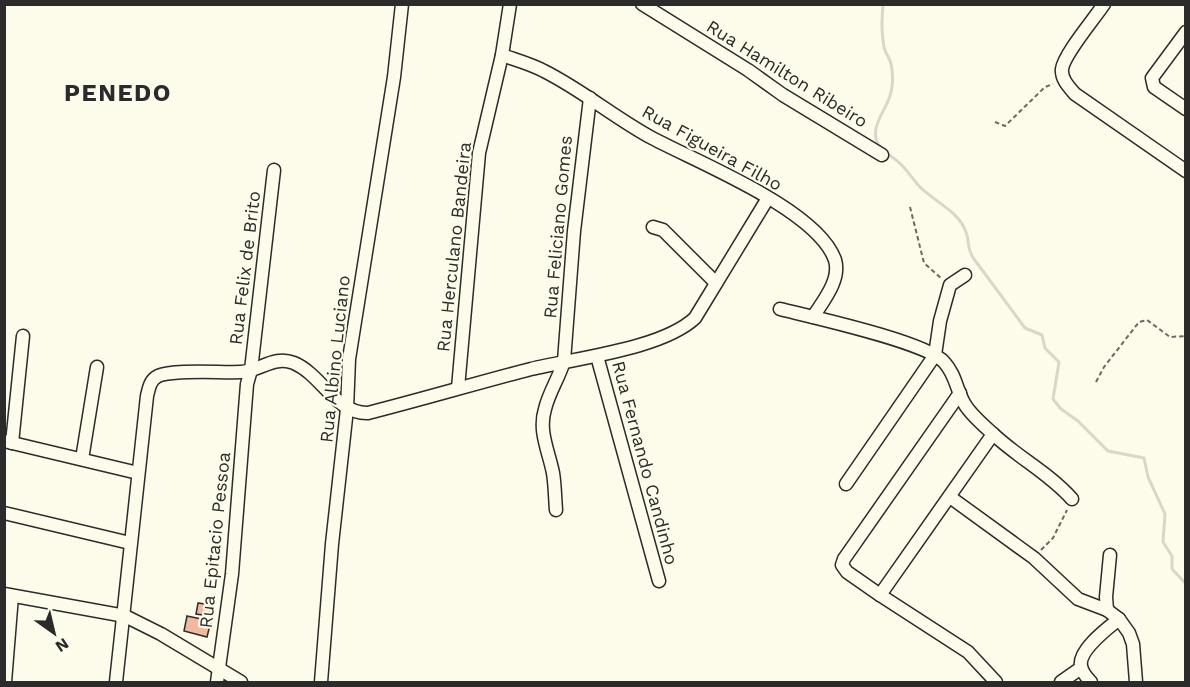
<svg xmlns="http://www.w3.org/2000/svg" width="1190" height="687" font-family="'Work Sans',sans-serif">
<style>
.lines{fill:none;stroke-linecap:round;stroke-linejoin:round}
.stream{stroke:#d8d7c9;stroke-width:3}
.building{fill:#f2b8a0;stroke:#2b2b2b;stroke-width:1.5}
.minor-casing{stroke:#2b2b2b;stroke-width:15}
.path{stroke:#6a6964;stroke-width:2;stroke-dasharray:4.5 3;stroke-linecap:butt}
.minor{stroke:#fdfbea;stroke-width:12}
.labels{text-anchor:middle;stroke-width:4.5;stroke-linejoin:round;paint-order:stroke}
.street-label{font-size:18px;fill:#2b2b2b;stroke:#fdfbea}
.district-label{font-size:24px;font-weight:bold;letter-spacing:1.5px;fill:#2b2b2b;stroke:#fdfbea}
</style>
<rect width="100%" height="100%" fill="#fdfbea"/>
<g class="lines">
<!-- stream -->
<g class="stream">
<path d="M881,149C865,129 888,110 891,92C893,85 893,72 891,64C890,58 885,53 884,47C881,32 882,19 883,4"/>
<path d="M886,153C904,164 906,171 919,186C933,201 959,211 966,232C970,243 966,248 974,259L1025,328L1042,335L1045,348L1059,362L1053,399L1061,409L1078,421L1108,451L1144,458L1148,477L1165,514L1163,542L1172,556V569L1186,584"/>
</g>
</g>
<!-- building -->
<g class="building">
<path d="M198,603L212,605L210,616L196,614Z"/>
<path d="M187,616L211,621L207,637L184,631Z"/>
</g>
<g class="lines">
<!-- minor casing -->
<g class="minor-casing">
<g id="minor">
<path d="M642,4L748,70L783,95L882,155"/>
<path d="M1104,4C1095,18 1064,54 1062,69C1061,79 1069,87 1075,94L1186,171"/>
<path d="M1186,32L1152,78L1154,87L1186,109"/>
<path d="M502,55C516,60 531,64 544,71C582,90 615,118 652,138C699,163 818,210 835,260C841,280 823,301 813,317"/>
<path d="M653,227L663,230L716,283"/>
<path d="M780,309C812,317 926,342 944,362C956,375 956,389 964,403C970,414 982,424 992,433C1017,457 1049,473 1072,499"/>
<path d="M597,356L659,581"/>
<path d="M458,388L479,153L502,55L510,4"/>
<path d="M960,393L844,559L842,565L847,572L880,595L968,652L996,682"/>
<path d="M4,441L138,473"/>
<path d="M12,443L23,336"/>
<path d="M82,459L97,367"/>
<path d="M846,484L935,355L940,321L950,285L965,275"/>
<path d="M950,497L1034,558L1078,599L1107,610L1119,619L1129,633L1133,644L1136,682"/>
<path d="M556,510C555,498 555,485 553,473C549,452 538,431 545,409C549,392 559,378 564,361L574,231L590,98"/>
<path d="M4,513L130,543"/>
<path d="M4,594L125,616L161,634L241,682"/>
<path d="M880,595L993,434"/>
<path d="M1107,610L1106,597L1110,555"/>
<path d="M5,682L12,596"/>
<path d="M116,682L147,396C149,388 150,380 158,376C175,369 221,373 241,372C260,371 274,355 294,363C322,375 336,414 368,413C423,399 477,383 531,369C576,358 662,349 695,318L768,198"/>
<path d="M217,682L232,574L247,384L251,370L274,170"/>
<path d="M321,682L332,544L347,409L349,359L394,77L402,4"/>
<path d="M1061,682L1081,668"/>
<path d="M1091,682C1087,678 1082,672 1081,666C1078,650 1108,628 1119,619"/>
</g>
</g>
<!-- path -->
<g class="path">
<path d="M995,122L1005,126L1045,87L1053,84"/>
<path d="M910,207L924,263L941,278"/>
<path d="M1096,382L1104,367L1139,322L1147,320L1170,337L1186,336"/>
<path d="M1041,550L1053,538L1067,510"/>
</g>
<!-- minor -->
<use href="#minor" class="minor"/>
</g>
<g class="labels">
<!-- street labels -->
<g class="street-label">
<text transform="translate(787 74) rotate(32)" y="6">Rua Hamilton Ribeiro</text>
<text transform="translate(712 148) rotate(29)" y="6">Rua Figueira Filho</text>
<text transform="translate(558 227) rotate(-85)" y="6">Rua Feliciano Gomes</text>
<text transform="translate(454 247) rotate(-84)" y="6">Rua Herculano Bandeira</text>
<text transform="translate(245 268) rotate(-83)" y="6">Rua Felix de Brito</text>
<text transform="translate(335 359) rotate(-84)" y="6">Rua Albino Luciano</text>
<text transform="translate(645 463) rotate(75)" y="6">Rua Fernando Candinho</text>
<text transform="translate(215 540) rotate(-84)" y="6">Rua Epitacio Pessoa</text>
</g>
<!-- district labels -->
<g class="district-label">
<text x="118" y="101">PENEDO</text>
</g>
</g>
<!-- border -->
<rect width="1190" height="687" fill="none" stroke="#2b2b2b" stroke-width="12"/>
<!-- north arrow -->
<g transform="translate(54 633) rotate(146)" stroke="#fdfbea" stroke-width="4.5" paint-order="stroke">
<path d="M0-4.5L10 22L0 15L-10 22Z" fill="#2b2b2b"/>
<text y="-9" font-size="16" font-weight="bold" text-anchor="middle" fill="#2b2b2b">N</text>
</g>
</svg>
